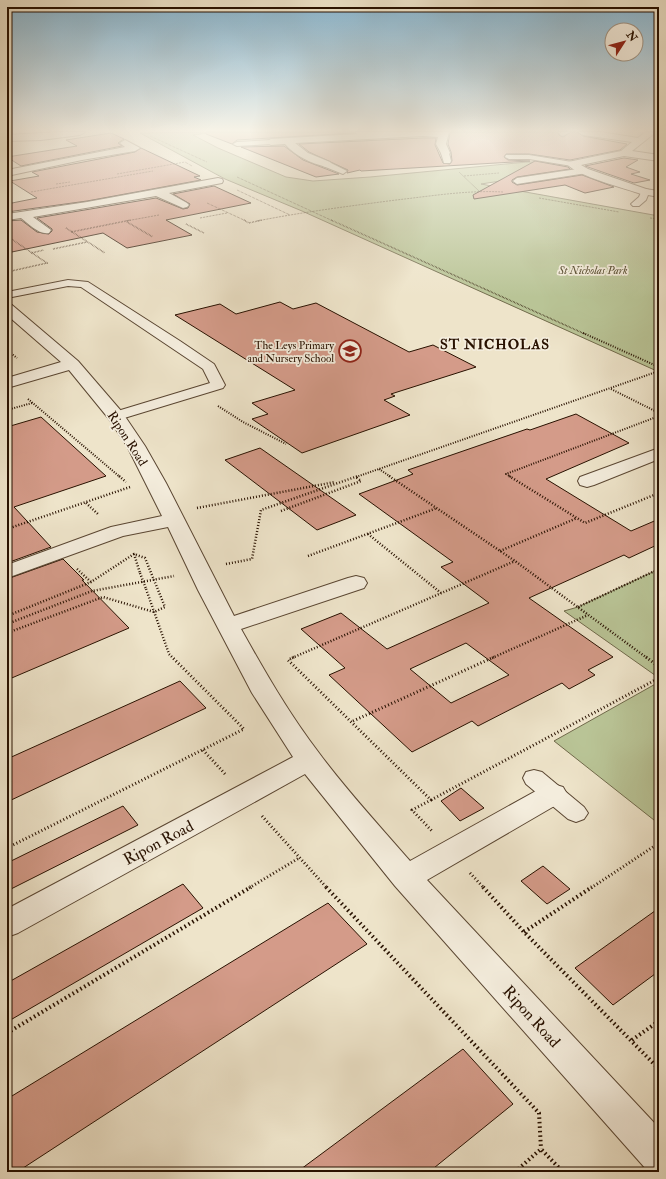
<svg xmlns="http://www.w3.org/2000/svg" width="666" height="1179" font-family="'IM FELL Double Pica',serif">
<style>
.green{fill:#b9c496;stroke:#706a4b}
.building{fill:#d49b89;stroke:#281100;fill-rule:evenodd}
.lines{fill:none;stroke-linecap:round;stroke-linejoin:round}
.service-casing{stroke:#5a4632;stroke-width:2}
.minor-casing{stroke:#5a4632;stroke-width:2}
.path-far5{stroke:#281100;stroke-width:1;stroke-dasharray:0.5 1;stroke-linecap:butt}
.path-far4{stroke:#281100;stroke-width:1.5;stroke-dasharray:0.5 1;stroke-linecap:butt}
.path-far3{stroke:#281100;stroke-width:2;stroke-dasharray:1 1.5;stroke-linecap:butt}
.path-far2{stroke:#281100;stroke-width:2.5;stroke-dasharray:1 2;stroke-linecap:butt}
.path-far1{stroke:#281100;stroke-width:3;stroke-dasharray:1 2.5;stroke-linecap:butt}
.path{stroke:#281100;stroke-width:4;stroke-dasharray:1.5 3;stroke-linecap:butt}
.service{fill:#f4eddd;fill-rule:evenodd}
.minor{fill:#f4eddd;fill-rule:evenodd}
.path-bridge{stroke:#281100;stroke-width:2.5;stroke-dasharray:1 2;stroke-linecap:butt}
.labels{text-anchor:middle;stroke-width:3.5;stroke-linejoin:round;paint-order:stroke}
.far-park-label{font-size:11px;font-style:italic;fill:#5b5034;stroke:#f4eddd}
.far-poi-label{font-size:11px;fill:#281100;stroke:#f4eddd;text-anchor:end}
.street-label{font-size:13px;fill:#281100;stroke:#f4eddd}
.far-district-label{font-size:14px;font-weight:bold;letter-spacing:1px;fill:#281100;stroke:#f4eddd}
.near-street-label{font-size:16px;fill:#281100;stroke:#f4eddd}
</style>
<rect width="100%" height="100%" fill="#eee4ca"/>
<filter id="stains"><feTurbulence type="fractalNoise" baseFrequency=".005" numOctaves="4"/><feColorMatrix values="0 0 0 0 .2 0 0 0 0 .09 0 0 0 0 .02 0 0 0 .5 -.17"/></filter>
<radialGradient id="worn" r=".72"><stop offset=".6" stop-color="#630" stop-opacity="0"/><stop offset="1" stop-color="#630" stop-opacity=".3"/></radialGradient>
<!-- green -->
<g class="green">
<path d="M215,132L193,135L218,148L286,177L313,181L370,177L527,162H554L572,170L481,184L659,216V372L302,211L225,179L140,133Z"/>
<path d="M659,569V678L564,611L578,607Z"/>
<path d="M659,682V824L554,741Z"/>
</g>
<!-- building -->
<g class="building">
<path d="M206,132H354V133L237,140L232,144L206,134Z"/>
<path d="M450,132H558L559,135L563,137L571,132H577L583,136L627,144L620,150L570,160L529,154H506L504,157L508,160L530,161L361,171L360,170L347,173L348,170L309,152L299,144L423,138H436L435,145L443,163L450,164L452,161L451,152L448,144Z"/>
<path d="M111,133L124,139L118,143L122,146L21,166L7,157L77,146L66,140Z"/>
<path d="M284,146L303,160L339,174L316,177L241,147Z"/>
<path d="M141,148L200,176L194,177L201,180L87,201L7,212V204L37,198L10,181L39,176L32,172L135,152Z"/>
<path d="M624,158L638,160L626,167L640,172L631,174L650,180L634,183L585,166Z"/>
<path d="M535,161L568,167L570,169L517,177L512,180V182L517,185L582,175L614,187L585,193L565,185L474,199L473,195Z"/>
<path d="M214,186L251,203L166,220L192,235L127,248L103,233L7,253V221L21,220L37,232L49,234L52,231V229L37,218L156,198L183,209L188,208L190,204L173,194Z"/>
<path d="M280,302L293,309L316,303L409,352L433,345L476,367L391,394L395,396L384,400L410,415L302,453L252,419L268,414L252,403L295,390L175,315L220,304L236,314Z"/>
<path d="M576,414L629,443L546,479L631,531L659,519V544L629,558L624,555L529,598L613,657L588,670L595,675L569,689L562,683L478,726L472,721L412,752L329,675L345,668L301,629L341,613L387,649L489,603L441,567L453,562L359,494L413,474L408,470L527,429L530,430ZM466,643L509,675L451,703L410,669Z"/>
<path d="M41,417L106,476L14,507L51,547L7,563V427Z"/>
<path d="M260,448L356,515L317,530L225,460Z"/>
<path d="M63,559L84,580H82L129,628L7,680V579Z"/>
<path d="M180,681L206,708L7,802V759Z"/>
<path d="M461,788L484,808L460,821L441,801Z"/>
<path d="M123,806L138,825L7,891V863Z"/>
<path d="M543,866L570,889L547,904L521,881Z"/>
<path d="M183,884L203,908L7,1022V983Z"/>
<path d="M328,903L367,944L17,1172H7V1099Z"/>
<path d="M659,908V971L613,1005L575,968Z"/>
<path d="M463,1049L513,1104L429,1172H297Z"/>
</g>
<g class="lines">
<!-- service casing -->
<g class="service-casing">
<g id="service">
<path d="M271,140H274V144L237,146L233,144L237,142Z"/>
<path d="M442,151H445L449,153L451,161L450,163H444L441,153Z"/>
<path d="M506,155H529L572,162L576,164L572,166L529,159H509L505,157Z"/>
<path d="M323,162H329L347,171L343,174L323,166L322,164Z"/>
<path d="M584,168L587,169L588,171L587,173L517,184L513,181L517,178Z"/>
<path d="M645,189L659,191V197L648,195L646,200L639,206H633L631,204L639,197L642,190Z"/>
<path d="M68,280L88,282L180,341L214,364L225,385L223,388L121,419L116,420L111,419L109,416L111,413L210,383L203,369L81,287L68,286L7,298V292Z"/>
<path d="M534,770L542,772L584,807L588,813L584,819L576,822L568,819L526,784L523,778L526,772Z"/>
</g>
</g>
<!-- minor casing -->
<g class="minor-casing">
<g id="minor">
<path d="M58,132H85L80,135L41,140L7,141V135Z"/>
<path d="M355,132H449L446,144L450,153L448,155H442L436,144L438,137L423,136L295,143L308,153L330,162L331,164L326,167C311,163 295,156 285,144L271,145L266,142L271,139L357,134Z"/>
<path d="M559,132H570L563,136L560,135Z"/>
<path d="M578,132H601L638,138L645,132H656L632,151L659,155V161L624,156L581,165L588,169L649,190L650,192L649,194H641C624,188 577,176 567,164L568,162L621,151L632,142L583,135Z"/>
<path d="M125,140L140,148L135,151L82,160L7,176V170L125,147L120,143Z"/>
<path d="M218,178L222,179L223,181L222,183L169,193L187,203L189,205L187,207L183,208L156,196L33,217L51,230L49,233C39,235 29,224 21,218L7,220V214L87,202Z"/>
<path d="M7,304L12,305L78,361L122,412L145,446L166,483L234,616L348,578L356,576L364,578L367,583L364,588L241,629C265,672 289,714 319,753C347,791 379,825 410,861L543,787L553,784L563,787L567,794L563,801L427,880L659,1128V1172H652L646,1169L395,886L305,774L18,933L7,937V909L293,757L252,693L198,590L168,527L123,536L7,578V565L111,527L162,516L127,446L109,419L69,370L7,388V378L61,362L7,315Z"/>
<path d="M659,448V459L594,485L587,487L580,485L578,481L580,477Z"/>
</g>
</g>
<!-- path-far5 -->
<g class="path-far5">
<path d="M99,133L105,132"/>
<path d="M150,136L207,162"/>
<path d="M459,172L479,191"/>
<path d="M117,174L185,162L192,166"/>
<path d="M464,176L499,173"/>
<path d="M237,177L333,221"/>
<path d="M56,184L70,182"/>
<path d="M237,190L290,215"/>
<path d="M31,192L153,171"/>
<path d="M539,198L619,212"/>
<path d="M207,203L246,221"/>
<path d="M200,218L227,213"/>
<path d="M650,218L659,219"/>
<path d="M126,221L159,215"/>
<path d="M257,221C303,212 350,206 396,200C432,196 467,190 503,192"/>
</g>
<!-- path-far4 -->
<g class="path-far4">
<path d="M244,220L249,223L262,220"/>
<path d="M331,220L585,334"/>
<path d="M127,222L153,237"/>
<path d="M186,224L204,233"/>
<path d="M66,228L105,253"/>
<path d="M71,232L131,220"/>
<path d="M7,236L47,263L7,272"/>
<path d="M53,249L87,242"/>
<path d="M31,253L44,250"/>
</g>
<!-- path-far3 -->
<g class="path-far3">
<path d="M583,333L659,367"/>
<path d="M7,350L17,358"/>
<path d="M611,389L659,413"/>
<path d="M28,399L120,477"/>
<path d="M218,406L243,422L286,444"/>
<path d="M7,410L32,403"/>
<path d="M379,469L391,477"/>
<path d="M356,477L659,371"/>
<path d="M511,477L506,474L659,416"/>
</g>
<!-- path-far2 -->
<g class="path-far2">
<path d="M119,476L126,482"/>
<path d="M389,476L515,561L647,658"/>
<path d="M509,476L585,523L659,493"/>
<path d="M86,503L99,515"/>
<path d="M197,508L335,482"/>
<path d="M281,511L361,481L356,477"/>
<path d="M7,529L130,487"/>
<path d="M368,534L441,593"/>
<path d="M500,551L577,518"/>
<path d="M134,554L140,573"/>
<path d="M308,556L437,508"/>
<path d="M226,564L252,559L261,510L358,476"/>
<path d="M77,569L91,582"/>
<path d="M146,589L169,654L173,658"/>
<path d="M578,607L659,569"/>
<path d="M7,616L91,582L134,554L145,558L165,607L154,612L103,597L7,633"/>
<path d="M7,624L92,591L174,576"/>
<path d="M292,658L515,561"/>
<path d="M492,658L588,615"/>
</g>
<!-- path-far1 -->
<g class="path-far1">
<path d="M294,657L288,660L431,800L412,810L432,831"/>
<path d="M646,657L659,667"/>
<path d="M353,721L494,657"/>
<path d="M203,750L226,775"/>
<path d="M431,800L659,678"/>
<path d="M262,816L327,888"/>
<path d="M7,848L244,729L172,657"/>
<path d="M470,873L484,888"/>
<path d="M249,888L299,858"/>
<path d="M591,888L659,843"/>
</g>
<!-- path -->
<g class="path">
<path d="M326,887L539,1113L541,1149"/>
<path d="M483,887L524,932L659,1069"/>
<path d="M524,932L592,887"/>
<path d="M7,1033L251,887"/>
<path d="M632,1040L659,1021"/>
<path d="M515,1172L541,1149L563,1172"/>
</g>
<!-- service -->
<use href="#service" class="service"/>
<!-- minor -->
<use href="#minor" class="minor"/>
<!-- path-bridge -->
<path class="path-bridge" d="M140,573L146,589"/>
</g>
<!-- sky -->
<linearGradient id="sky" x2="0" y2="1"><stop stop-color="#88b8d4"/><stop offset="0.44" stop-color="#f7f3e7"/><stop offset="1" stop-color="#f7f3e7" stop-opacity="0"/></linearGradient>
<rect width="666" height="297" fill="url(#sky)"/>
<!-- icons -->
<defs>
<g id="school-ring" transform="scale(1.15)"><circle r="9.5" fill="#f4eddd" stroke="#8f2418" stroke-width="1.5"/><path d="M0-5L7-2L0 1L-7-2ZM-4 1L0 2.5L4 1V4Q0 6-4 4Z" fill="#8f2418"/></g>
</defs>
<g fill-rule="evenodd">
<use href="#school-ring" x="350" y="351"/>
</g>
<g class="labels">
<!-- far-park labels -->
<g class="far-park-label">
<text x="593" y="274">St Nicholas Park</text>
</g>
<!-- far-poi labels -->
<g class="far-poi-label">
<text x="334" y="349">The Leys Primary<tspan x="334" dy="13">and Nursery School</tspan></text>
</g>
<!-- street labels -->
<g class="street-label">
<text transform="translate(128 438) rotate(57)" y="5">Ripon Road</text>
</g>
<!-- far-district labels -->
<g class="far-district-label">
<text x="495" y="349">ST NICHOLAS</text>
</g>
<!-- near-street labels -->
<g class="near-street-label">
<text transform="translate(158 842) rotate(-28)" y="6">Ripon Road</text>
<text transform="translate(532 1016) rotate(48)" y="6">Ripon Road</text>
</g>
</g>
<!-- margin -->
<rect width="666" height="1179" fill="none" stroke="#eee4ca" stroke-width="24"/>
<rect x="8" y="8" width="650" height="1163" fill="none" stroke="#281100" stroke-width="2"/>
<rect x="12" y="12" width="642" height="1155" fill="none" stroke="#281100"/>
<!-- north arrow -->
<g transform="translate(624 42) rotate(54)"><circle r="19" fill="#f4eddd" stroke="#a29585"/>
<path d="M0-3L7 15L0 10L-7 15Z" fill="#8f2418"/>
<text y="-6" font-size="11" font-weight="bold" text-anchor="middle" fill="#281100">N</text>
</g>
<rect width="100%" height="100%" filter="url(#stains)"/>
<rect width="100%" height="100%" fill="url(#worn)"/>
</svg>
